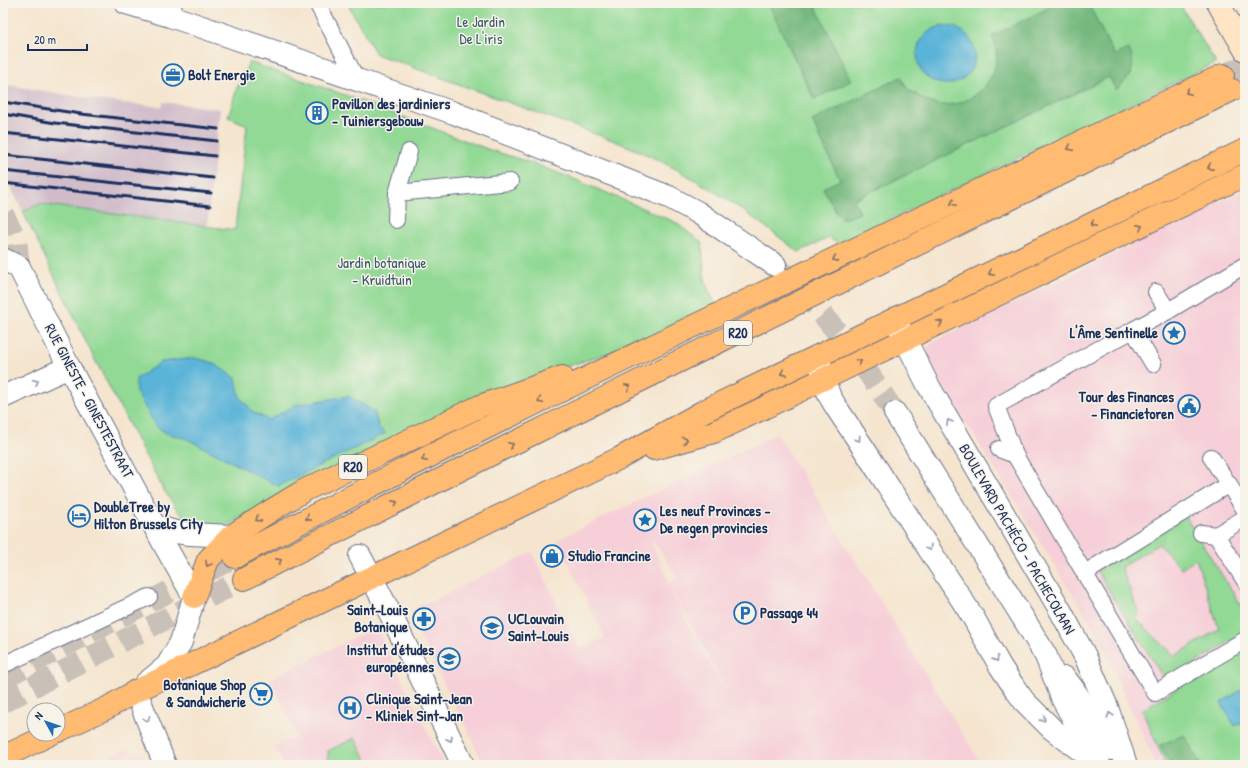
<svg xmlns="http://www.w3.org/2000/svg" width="1248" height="768" font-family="'Patrick Hand',sans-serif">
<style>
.built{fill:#f6cfd8;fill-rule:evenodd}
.industrial{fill:#d1bdca}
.green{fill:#91d994;stroke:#568479;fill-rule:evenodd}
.forest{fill:#74b97e;stroke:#48746e}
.water{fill:#5ab4d8;stroke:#3a729b}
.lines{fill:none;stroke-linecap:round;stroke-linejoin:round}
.tertiary-tunnel{stroke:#c9c1b8;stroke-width:22;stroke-dasharray:22 11;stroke-linecap:butt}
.trunk-tunnel{stroke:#c9c1b8;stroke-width:22;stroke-dasharray:22 11;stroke-linecap:butt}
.pedestrian-casing{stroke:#676f86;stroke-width:18}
.minor-casing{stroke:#676f86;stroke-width:24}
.tertiary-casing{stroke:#676f86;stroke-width:24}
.secondary-casing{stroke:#676f86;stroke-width:24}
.primary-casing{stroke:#676f86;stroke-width:24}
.trunk-casing{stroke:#676f86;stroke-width:24}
.pedestrian{stroke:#fff;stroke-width:16}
.minor{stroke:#fff;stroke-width:22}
.tertiary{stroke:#fff;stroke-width:22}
.secondary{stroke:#ffe4c6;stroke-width:22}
.primary{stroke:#ffbb71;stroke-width:22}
.trunk{stroke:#ffbb71;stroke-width:22}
.tram{stroke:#1b2f5e;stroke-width:1}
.rail{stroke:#1b2f5e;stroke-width:3}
.oneway{stroke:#826e67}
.oneway2{stroke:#8d97ae}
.labels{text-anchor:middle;stroke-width:3;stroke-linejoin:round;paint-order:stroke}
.shield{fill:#f7f3e8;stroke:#5d6a87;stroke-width:1}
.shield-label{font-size:14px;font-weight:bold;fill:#1b2f5e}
.park-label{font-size:15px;fill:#385a6c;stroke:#f7f3e8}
.poi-label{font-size:15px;font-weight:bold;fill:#1b2f5e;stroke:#f7f3e8;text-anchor:start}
.street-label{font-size:15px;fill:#1b2f5e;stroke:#f7f3e8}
</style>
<rect width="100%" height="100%" fill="#f7f3e8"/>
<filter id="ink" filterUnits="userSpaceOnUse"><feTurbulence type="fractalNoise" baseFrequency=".025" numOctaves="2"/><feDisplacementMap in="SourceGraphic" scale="8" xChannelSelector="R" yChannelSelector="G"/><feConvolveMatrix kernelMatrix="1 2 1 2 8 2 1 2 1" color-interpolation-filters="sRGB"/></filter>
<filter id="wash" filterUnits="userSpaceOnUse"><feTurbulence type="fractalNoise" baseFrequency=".012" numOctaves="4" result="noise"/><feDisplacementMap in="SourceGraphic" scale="16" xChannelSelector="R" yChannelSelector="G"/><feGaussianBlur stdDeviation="0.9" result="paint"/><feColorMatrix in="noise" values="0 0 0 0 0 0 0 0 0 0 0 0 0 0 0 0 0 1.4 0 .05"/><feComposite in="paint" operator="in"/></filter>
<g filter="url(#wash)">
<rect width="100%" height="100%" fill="#f5e5cf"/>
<!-- built -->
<g class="built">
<path d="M1245,190V765H1156L1096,632L928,362L926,355L928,347L933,342Z"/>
<path d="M777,434L982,765H483L473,741L412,620V613L413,610L532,552L579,649L605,638L557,540ZM653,541L678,578L670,583L651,542ZM673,593H674L739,714L694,637Z"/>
<path d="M376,627L444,765H283L275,746L297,737L270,679Z"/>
<path d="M128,749L143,755L149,765H91L120,751Z"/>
</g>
<!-- industrial -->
<path class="industrial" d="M3,84L104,101L162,107L163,102L220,109L207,226L41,204L23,212L3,171Z"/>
<!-- green -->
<g class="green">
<path d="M347,3H1179L1216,63L839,244L829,238L798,252C741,206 681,166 612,140L376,54Z"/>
<path d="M249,62L351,97L490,150L532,163L574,179L675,222L702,243L704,275L709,292L717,305L648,340L480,395L222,528L193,522L179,512L163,489L93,356L23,212L40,204L235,230L247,125L228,117L237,88Z"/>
<path d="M1185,516L1245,612V632L1166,682L1097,571ZM1159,544L1181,568L1196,559L1219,629L1175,656L1135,618L1139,614L1121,567Z"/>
<path d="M1245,646V765H1166L1142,710Z"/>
<path d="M355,738L369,765H328V751Z"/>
</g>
<!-- forest -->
<g class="forest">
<path d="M768,3H814L851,81L814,99Z"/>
<path d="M1058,3H1088L1114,55L1129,49C1137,69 1131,76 1116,90L1109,77L854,200L860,213L846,218H841L838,215L823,188L840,180L812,121L901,77C903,81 906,87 909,90C911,92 915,93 917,95C956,125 1013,81 992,36Z"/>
<path d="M1184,735L1200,763L1195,765H1171L1160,745Z"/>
</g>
<!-- water -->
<g class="water">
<circle cx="946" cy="55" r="29"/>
<path d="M195,358L211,362L236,378L240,397L253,412L269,420L295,405L348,396L374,411L379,428L386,433L278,486L187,439L166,433L156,426L136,392V379L161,362Z"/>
<path d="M1242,689L1245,694V705L1240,708L1245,716V721L1235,726L1221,703Z"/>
</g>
</g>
<g filter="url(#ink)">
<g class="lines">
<!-- tertiary-tunnel -->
<g class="tertiary-tunnel">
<path d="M3,214L16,239L19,267"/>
<path d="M777,267L819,310L859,359L895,413"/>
</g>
<!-- trunk-tunnel -->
<g class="trunk-tunnel">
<path d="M1223,75L1245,66"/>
<path d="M3,678L235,557"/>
<path d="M3,702L244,579"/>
</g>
<!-- pedestrian casing -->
<g class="pedestrian-casing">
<g id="pedestrian">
<path d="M173,3L174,4"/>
<path d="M317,3L357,80"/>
<path d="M397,193L510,182"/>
<path d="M396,220L397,193L409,152"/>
<path d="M1156,292L1168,311"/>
<path d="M1133,330L1168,311L1245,265"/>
<path d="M999,449L1015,455L1155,693L1245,640"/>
<path d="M1015,455L996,406L1133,330L1153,364"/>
<path d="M1211,457L1245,510"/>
<path d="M1245,518L1216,535L1245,581"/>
<path d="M1201,533L1216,535"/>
<path d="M1085,573L1229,484"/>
<path d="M3,665L149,597"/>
</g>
</g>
<!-- minor casing -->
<g class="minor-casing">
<g id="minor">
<path d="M3,259L19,267"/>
<path d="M3,397L69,367"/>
<path d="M360,556L391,615L463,765"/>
<path d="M136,691L165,765"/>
</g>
</g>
<!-- tertiary casing -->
<g class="tertiary-casing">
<g id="tertiary">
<path d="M126,3L170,16L454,113L669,197L697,212L775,265"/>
<path d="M19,267L69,367L164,544L194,597L181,642L167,666L146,683"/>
<path d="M895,319L928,385L1059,608L1085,656L1107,707L1126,765"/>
<path d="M818,356L824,379L829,395L836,407L864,449L973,617L1000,666L1016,690L1024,701L1052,729L1099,764"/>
<path d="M895,413L1028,626L1046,656L1063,700L1095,757"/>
<path d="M155,526L176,532L190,534L231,536"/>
<path d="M1065,678L1074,690L1112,749"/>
</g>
</g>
<!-- secondary casing -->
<g class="secondary-casing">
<path id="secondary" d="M1218,3L1245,50"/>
</g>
<!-- primary casing -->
<g class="primary-casing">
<g id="primary">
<path d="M654,449L714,432L1245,175"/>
<path d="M58,731L107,708L136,691L620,458L704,411L1245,150"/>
<path d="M3,757L51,734"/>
</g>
</g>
<!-- trunk casing -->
<g class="trunk-casing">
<g id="trunk">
<path d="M235,557C559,385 892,232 1223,75"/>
<path d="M244,579C571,412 903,252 1232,90"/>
<path d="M194,597L208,560L231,536L272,510L305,490L480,406L562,377"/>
</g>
</g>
<!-- pedestrian -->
<use href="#pedestrian" class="pedestrian"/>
<!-- minor -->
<use href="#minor" class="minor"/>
<!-- tertiary -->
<use href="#tertiary" class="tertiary"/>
<!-- secondary -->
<use href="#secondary" class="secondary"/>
<!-- primary -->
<use href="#primary" class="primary"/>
<!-- trunk -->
<use href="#trunk" class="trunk"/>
<!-- tram -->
<path class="tram" d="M1243,3L1245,6"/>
<!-- rail -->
<g class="rail">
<path d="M3,102L81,114L218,129"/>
<path d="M3,114L55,123L217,141"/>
<path d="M3,133L215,156"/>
<path d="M3,155L213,178"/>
<path d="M3,171L211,193"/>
<path d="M3,183L210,206"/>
</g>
</g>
<!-- one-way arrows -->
<defs><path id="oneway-chevron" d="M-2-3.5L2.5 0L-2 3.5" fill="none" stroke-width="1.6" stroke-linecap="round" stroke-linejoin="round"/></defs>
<g class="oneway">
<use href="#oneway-chevron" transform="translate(1188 92) rotate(155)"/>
<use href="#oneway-chevron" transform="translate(1070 148) rotate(155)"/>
<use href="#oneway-chevron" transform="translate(1210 167) rotate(154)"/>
<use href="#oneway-chevron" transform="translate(953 203) rotate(155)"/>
<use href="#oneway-chevron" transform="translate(1093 224) rotate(154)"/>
<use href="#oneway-chevron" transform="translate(1140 227) rotate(-26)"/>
<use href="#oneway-chevron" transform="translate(835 259) rotate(155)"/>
<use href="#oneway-chevron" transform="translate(991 273) rotate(154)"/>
<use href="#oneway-chevron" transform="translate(940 323) rotate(-26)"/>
<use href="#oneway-chevron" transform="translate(859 362) rotate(-26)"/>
<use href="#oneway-chevron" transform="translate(783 373) rotate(154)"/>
<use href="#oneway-chevron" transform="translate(628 387) rotate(-26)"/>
<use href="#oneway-chevron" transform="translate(540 401) rotate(154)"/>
<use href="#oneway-chevron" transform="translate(685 440) rotate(-15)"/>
<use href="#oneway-chevron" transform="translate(511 445) rotate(-26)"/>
<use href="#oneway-chevron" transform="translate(424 459) rotate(153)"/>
<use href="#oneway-chevron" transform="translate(395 503) rotate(-26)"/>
<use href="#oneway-chevron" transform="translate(308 518) rotate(152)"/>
<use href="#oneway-chevron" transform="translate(258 519) rotate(147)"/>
<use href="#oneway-chevron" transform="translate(279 561) rotate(-27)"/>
<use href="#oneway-chevron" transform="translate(208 564) rotate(118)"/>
</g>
<g class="oneway2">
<use href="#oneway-chevron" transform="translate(36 382) rotate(-25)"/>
<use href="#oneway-chevron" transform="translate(949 422) rotate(-121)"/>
<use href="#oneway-chevron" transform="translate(858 439) rotate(56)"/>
<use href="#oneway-chevron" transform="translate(929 548) rotate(57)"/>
<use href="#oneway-chevron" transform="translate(996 659) rotate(60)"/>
<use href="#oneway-chevron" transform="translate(1110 715) rotate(-108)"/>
<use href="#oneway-chevron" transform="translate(147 719) rotate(69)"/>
<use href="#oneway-chevron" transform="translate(1043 719) rotate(44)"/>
<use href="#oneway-chevron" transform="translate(450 739) rotate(64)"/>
</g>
</g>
<!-- icons -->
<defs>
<g id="office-ring" transform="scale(1.15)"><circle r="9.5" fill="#f7f3e8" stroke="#1f6fb2" stroke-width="1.5"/><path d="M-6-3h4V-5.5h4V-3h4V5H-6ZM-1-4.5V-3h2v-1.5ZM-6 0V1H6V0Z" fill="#1f6fb2"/></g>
<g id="building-ring" transform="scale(1.15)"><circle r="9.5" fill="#f7f3e8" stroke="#1f6fb2" stroke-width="1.5"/><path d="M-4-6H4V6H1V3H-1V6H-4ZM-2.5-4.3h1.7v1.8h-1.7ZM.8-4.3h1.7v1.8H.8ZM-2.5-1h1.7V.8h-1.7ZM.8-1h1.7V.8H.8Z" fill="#1f6fb2"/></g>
<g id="sight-ring" transform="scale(1.15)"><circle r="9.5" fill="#f7f3e8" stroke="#1f6fb2" stroke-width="1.5"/><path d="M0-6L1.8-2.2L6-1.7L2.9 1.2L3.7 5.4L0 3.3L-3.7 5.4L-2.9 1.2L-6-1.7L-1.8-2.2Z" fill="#1f6fb2"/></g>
<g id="civic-ring" transform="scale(1.15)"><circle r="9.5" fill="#f7f3e8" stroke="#1f6fb2" stroke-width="1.5"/><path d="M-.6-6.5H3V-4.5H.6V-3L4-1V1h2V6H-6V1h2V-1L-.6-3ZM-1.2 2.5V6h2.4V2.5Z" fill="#1f6fb2"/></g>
<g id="hotel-ring" transform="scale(1.15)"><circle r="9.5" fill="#f7f3e8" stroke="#1f6fb2" stroke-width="1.5"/><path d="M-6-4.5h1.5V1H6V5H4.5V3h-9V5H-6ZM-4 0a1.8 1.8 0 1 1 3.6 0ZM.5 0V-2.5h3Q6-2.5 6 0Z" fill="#1f6fb2"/></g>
<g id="shop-ring" transform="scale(1.15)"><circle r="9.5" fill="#f7f3e8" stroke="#1f6fb2" stroke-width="1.5"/><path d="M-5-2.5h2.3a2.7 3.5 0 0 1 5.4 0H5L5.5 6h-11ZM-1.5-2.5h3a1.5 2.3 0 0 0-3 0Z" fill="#1f6fb2"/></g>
<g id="parking-ring" transform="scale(1.15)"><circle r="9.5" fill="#f7f3e8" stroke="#1f6fb2" stroke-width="1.5"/><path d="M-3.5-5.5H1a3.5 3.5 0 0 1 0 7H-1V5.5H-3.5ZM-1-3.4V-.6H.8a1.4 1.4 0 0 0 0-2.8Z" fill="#1f6fb2"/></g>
<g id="pharmacy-ring" transform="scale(1.15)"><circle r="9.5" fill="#f7f3e8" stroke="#1f6fb2" stroke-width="1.5"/><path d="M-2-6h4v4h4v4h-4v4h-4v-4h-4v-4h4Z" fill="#1f6fb2"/></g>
<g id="university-ring" transform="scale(1.15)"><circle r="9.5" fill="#f7f3e8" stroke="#1f6fb2" stroke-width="1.5"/><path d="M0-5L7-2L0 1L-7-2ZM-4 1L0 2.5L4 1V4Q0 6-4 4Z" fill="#1f6fb2"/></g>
<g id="school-ring" transform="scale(1.15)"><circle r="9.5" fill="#f7f3e8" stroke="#1f6fb2" stroke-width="1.5"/><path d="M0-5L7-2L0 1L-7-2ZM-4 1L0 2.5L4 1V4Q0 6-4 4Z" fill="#1f6fb2"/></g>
<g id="supermarket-ring" transform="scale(1.15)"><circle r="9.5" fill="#f7f3e8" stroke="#1f6fb2" stroke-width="1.5"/><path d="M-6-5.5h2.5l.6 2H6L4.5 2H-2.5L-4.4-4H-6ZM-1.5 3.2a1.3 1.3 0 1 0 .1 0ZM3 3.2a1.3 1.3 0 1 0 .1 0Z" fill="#1f6fb2"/></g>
<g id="hospital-ring" transform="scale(1.15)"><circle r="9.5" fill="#f7f3e8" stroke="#1f6fb2" stroke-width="1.5"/><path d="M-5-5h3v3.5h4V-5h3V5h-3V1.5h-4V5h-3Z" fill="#1f6fb2"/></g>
</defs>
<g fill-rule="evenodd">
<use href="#office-ring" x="173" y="75"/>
<use href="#building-ring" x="317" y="113"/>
<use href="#sight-ring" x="1174" y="333"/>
<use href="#civic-ring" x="1189" y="406"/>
<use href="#hotel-ring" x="79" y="516"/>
<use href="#sight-ring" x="645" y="520"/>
<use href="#shop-ring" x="552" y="556"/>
<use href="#parking-ring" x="745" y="613"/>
<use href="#pharmacy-ring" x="424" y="619"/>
<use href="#university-ring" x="492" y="628"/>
<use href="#school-ring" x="449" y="659"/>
<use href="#supermarket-ring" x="261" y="694"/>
<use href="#hospital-ring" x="350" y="708"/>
</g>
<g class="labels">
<!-- shield labels -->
<g class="shield">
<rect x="724" y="321" width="28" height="24" rx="3"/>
<rect x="339" y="455" width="28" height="24" rx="3"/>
</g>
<g class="shield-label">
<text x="738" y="338">R20</text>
<text x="353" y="472">R20</text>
</g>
<!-- park labels -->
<g class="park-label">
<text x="481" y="27">Le Jardin<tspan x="481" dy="17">De L'iris</tspan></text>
<text x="382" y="268">Jardin botanique<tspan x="382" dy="17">- Kruidtuin</tspan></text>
</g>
<!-- poi labels -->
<g class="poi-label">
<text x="188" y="80">Bolt Energie</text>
<text x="332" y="109">Pavillon des jardiniers<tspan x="332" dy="17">- Tuiniersgebouw</tspan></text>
<text x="1158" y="338" text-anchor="end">L'Âme Sentinelle</text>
<text x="1174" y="402" text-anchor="end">Tour des Finances<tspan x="1174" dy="17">- Financietoren</tspan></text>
<text x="94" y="512">DoubleTree by<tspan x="94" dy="17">Hilton Brussels City</tspan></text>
<text x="660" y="516">Les neuf Provinces -<tspan x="660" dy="17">De negen provincies</tspan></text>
<text x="568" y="561">Studio Francine</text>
<text x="408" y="615" text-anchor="end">Saint-Louis<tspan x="408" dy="17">Botanique</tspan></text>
<text x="760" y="618">Passage 44</text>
<text x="508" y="624">UCLouvain<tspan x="508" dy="17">Saint-Louis</tspan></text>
<text x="434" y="655" text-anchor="end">Institut d'études<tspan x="434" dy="17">européennes</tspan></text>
<text x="246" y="690" text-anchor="end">Botanique Shop<tspan x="246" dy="17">&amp; Sandwicherie</tspan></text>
<text x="366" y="704">Clinique Saint-Jean<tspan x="366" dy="17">- Kliniek Sint-Jan</tspan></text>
</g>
<!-- street labels -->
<g class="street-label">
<text transform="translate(89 401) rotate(62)" y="5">RUE GINESTE - GINESTESTRAAT</text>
<text transform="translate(1017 539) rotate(60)" y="5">BOULEVARD PACHÉCO - PACHECOLAAN</text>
</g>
</g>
<!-- margin -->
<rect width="1248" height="768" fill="none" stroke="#f7f3e8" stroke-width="16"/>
<!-- north arrow -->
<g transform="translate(46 722) rotate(310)"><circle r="19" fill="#f7f3e8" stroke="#9fa5b1"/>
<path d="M0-3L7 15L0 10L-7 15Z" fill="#1f6fb2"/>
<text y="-6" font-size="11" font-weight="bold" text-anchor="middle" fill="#1b2f5e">N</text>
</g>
<!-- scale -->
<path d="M28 44v6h59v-6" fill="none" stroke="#1b2f5e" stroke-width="2"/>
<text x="34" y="44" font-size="12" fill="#1b2f5e" stroke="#f7f3e8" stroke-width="3" paint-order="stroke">20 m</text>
</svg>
